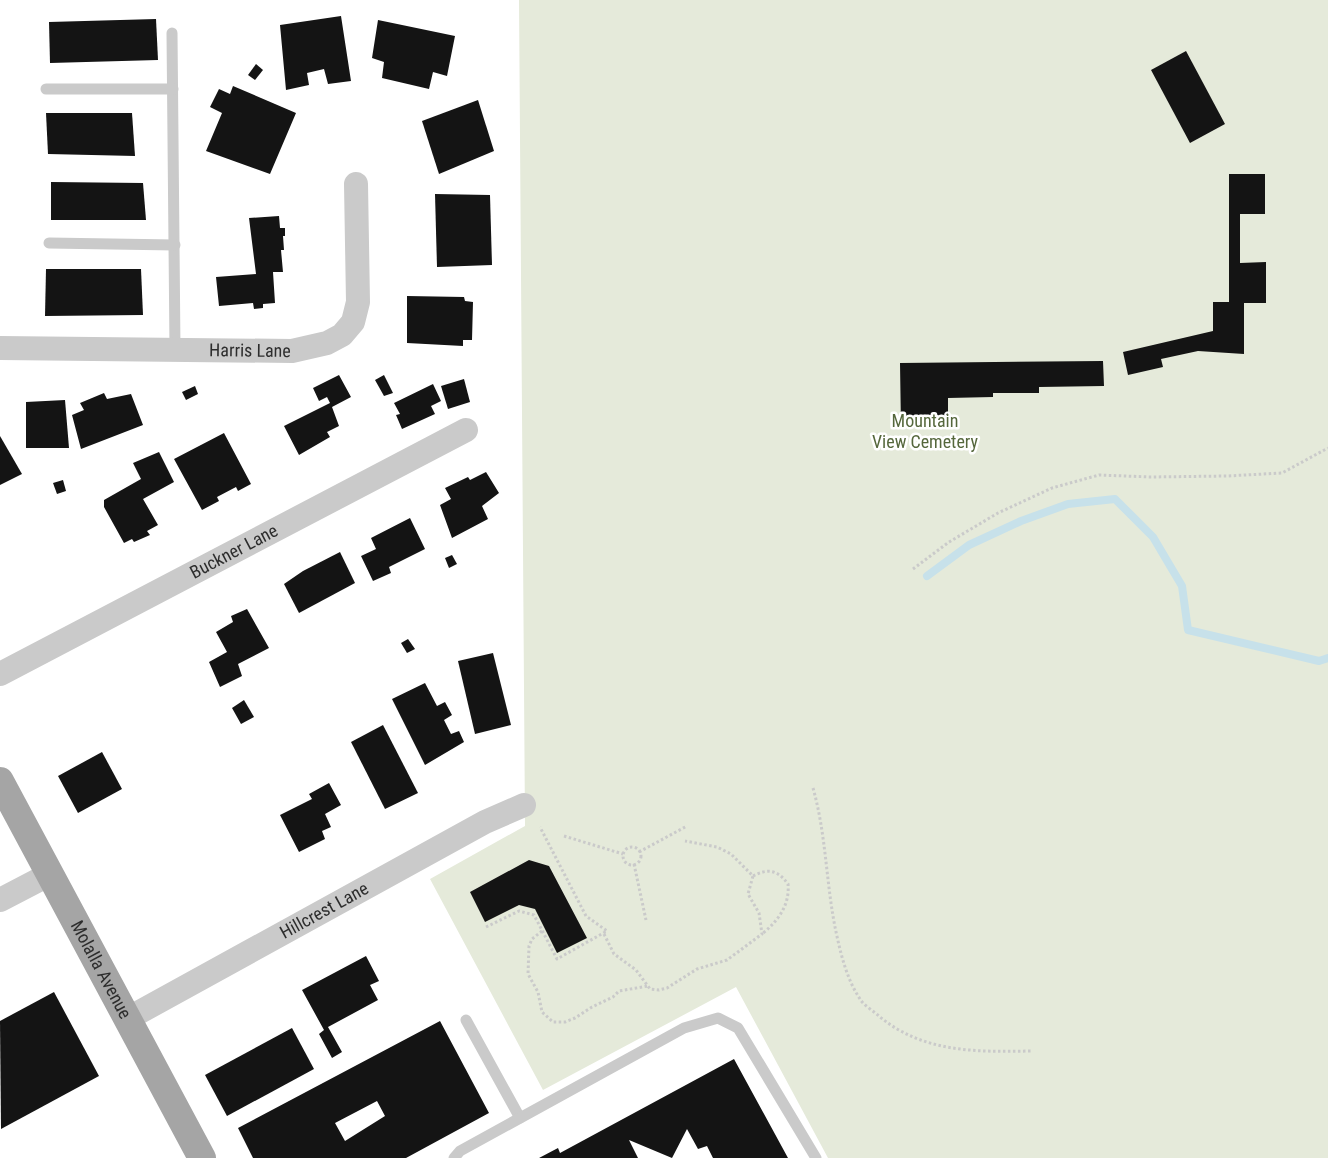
<svg xmlns="http://www.w3.org/2000/svg" width="1328" height="1158" font-family="'Roboto Condensed',sans-serif">
<style>
.green{fill:#e5eada}
.lines{fill:none;stroke-linecap:round;stroke-linejoin:round}
.stream{stroke:#c7e1ea;stroke-width:8}
.building{fill:#141414;fill-rule:evenodd}
.path{stroke:#cacaca;stroke-width:3;stroke-dasharray:2.5 2.5;stroke-linecap:butt}
.lane{stroke:#cacaca;stroke-width:11}
.street{stroke:#cacaca;stroke-width:24}
.primary{stroke:#a5a5a5;stroke-width:28}
.labels{text-anchor:middle;stroke-width:5;stroke-linejoin:round;paint-order:stroke}
.street-label{font-size:18px;fill:#2d2d2d;stroke:#fff}
.park-label{font-size:18px;fill:#55673c;stroke:#fff}
</style>
<rect width="100%" height="100%" fill="#fff"/>
<!-- green -->
<path class="green" d="M519,0H1328V1158H828L736,987L543,1090L430,879L525,826Z"/>
<g class="lines">
<!-- stream -->
<path class="stream" d="M927,576L969,545L1021,521L1068,504L1115,499L1153,537L1182,586L1188,630L1319,661L1328,658"/>
</g>
<!-- building -->
<g class="building">
<path d="M341,16L351,81L328,84L324,69L307,73L309,85L286,90L280,25Z"/>
<path d="M156,19L158,60L50,63L49,22Z"/>
<path d="M378,20L455,36L447,76L433,72L429,89L382,78L384,62L372,58Z"/>
<path d="M1186,51L1225,124L1190,143L1151,70Z"/>
<path d="M256,64L263,70L255,80L248,75Z"/>
<path d="M233,86L296,113L270,174L206,151L222,113L210,107L219,89L230,94Z"/>
<path d="M478,100L494,151L439,174L422,121Z"/>
<path d="M46,113H132L135,156L48,154Z"/>
<path d="M1229,174H1265V214H1240V263L1266,262V303H1244V354L1198,351L1161,359L1163,367L1128,375L1123,352L1213,331V302H1229Z"/>
<path d="M51,182L143,183L146,220H51Z"/>
<path d="M435,194L490,195L492,265L437,267Z"/>
<path d="M279,216L280,228H285V236H283L284,250H281L283,272H273L275,303L263,304V308L254,309L253,303L219,306L216,277L256,274L249,218Z"/>
<path d="M46,269H141L143,315L45,316Z"/>
<path d="M407,296L464,297L465,301L473,302L472,340H463V346L407,343Z"/>
<path d="M1103,361L1104,386L1039,387V393H993V397L948,398V427L901,428L900,363Z"/>
<path d="M339,375L351,397L332,407L339,426L327,432L330,437L299,455L284,426L330,403L327,397L319,401L313,388Z"/>
<path d="M384,375L393,393L384,396L375,380Z"/>
<path d="M464,379L470,402L448,409L441,386Z"/>
<path d="M433,384L441,401L431,406L435,414L402,429L396,415L400,414L394,403Z"/>
<path d="M195,386L198,394L186,400L182,392Z"/>
<path d="M104,393L107,399L131,394L143,425L81,449L72,415L84,410L80,403Z"/>
<path d="M65,400L69,448H26V402Z"/>
<path d="M224,433L251,484L238,491L236,487L217,497L219,501L202,510L174,459Z"/>
<path d="M0,436L22,474L0,485Z"/>
<path d="M159,452L174,482L143,499L158,525L147,531L150,535L134,542L132,539L124,543L104,507V500L141,479L133,463Z"/>
<path d="M486,472L499,493L482,506L488,519L452,538L440,505L451,499L445,488L468,477L470,480Z"/>
<path d="M63,480L66,491L57,494L53,483Z"/>
<path d="M410,518L425,549L389,567L391,573L373,581L361,556L376,549L371,538Z"/>
<path d="M340,552L355,583L299,613L284,584L303,571Z"/>
<path d="M452,555L457,564L449,568L445,558Z"/>
<path d="M247,609L269,648L238,664L242,676L220,687L209,662L227,652L216,632L233,622L231,616Z"/>
<path d="M408,639L415,649L407,653L401,643Z"/>
<path d="M493,653L511,725L475,734L458,661Z"/>
<path d="M425,683L437,706L445,702L452,715L444,720L451,734L459,731L464,742L425,765L392,699Z"/>
<path d="M244,700L254,717L241,724L232,708Z"/>
<path d="M383,725L418,793L385,809L351,742Z"/>
<path d="M102,752L122,789L78,813L58,776Z"/>
<path d="M329,783L341,805L325,814L331,827L322,831L325,839L299,852L280,815L312,799L309,794Z"/>
<path d="M529,860L549,866L587,938L557,953L535,909L519,905L485,922L470,892Z"/>
<path d="M366,956L379,981L370,985L378,1000L328,1027L342,1052L332,1058L319,1034L324,1030L302,990Z"/>
<path d="M54,992L99,1076L1,1129L0,1021Z"/>
<path d="M440,1021L489,1113L406,1158H253L238,1128ZM377,1101L385,1116L345,1141L335,1123Z"/>
<path d="M292,1028L314,1069L227,1116L205,1075Z"/>
<path d="M734,1059L788,1158H713L707,1146L698,1149L687,1129L672,1158L629,1140L638,1158H539L558,1148L560,1153Z"/>
</g>
<g class="lines">
<!-- path -->
<g class="path">
<path d="M913,569L949,542L998,513L1052,488L1099,475L1151,477L1227,476L1282,473L1328,448"/>
<path d="M813,788C826,834 826,881 835,927C840,951 846,978 860,999C864,1006 874,1011 880,1017C924,1053 977,1052 1032,1051"/>
<path d="M564,836L623,854"/>
<circle cx="632" cy="856" r="9"/>
<path d="M639,852L687,826"/>
<path d="M634,864L646,920"/>
<path d="M753,876C768,868 778,870 788,884C790,905 778,921 762,934"/>
<path d="M486,927L519,911L534,915L557,959L607,931L586,916L540,827"/>
<path d="M542,931L532,939L529,946L528,974L538,992L542,1012L553,1022H565L575,1018L592,1007L613,997L619,991L648,986"/>
<path d="M604,934L614,954L636,970L650,989L659,990L667,988L697,969L727,960L762,934L759,913L748,894L753,876L731,854L717,847L685,841"/>
</g>
<!-- lane -->
<g class="lane">
<path d="M172,33L175,349"/>
<path d="M46,89H173"/>
<path d="M49,243L175,245"/>
<path d="M466,1020L520,1118"/>
<path d="M454,1158L460,1151L684,1028L718,1018L738,1028L816,1158"/>
</g>
<!-- street -->
<g class="street">
<path id="s1" d="M0,348L292,351L327,343L342,335L353,322L358,302L356,184"/>
<path id="s2" d="M0,674L466,430"/>
<path d="M0,900L50,874"/>
<path id="s3" d="M127,1019L485,822L524,805"/>
</g>
<!-- primary -->
<path class="primary" id="s4" d="M0,781L202,1158"/>
</g>
<g class="labels">
<!-- street labels -->
<g class="street-label">
<text dy="6" stroke="none"><textPath href="#s1" startOffset="250">Harris Lane</textPath></text>
<text dy="6" stroke="none"><textPath href="#s2" startOffset="264">Buckner Lane</textPath></text>
<text dy="6" stroke="none"><textPath href="#s3" startOffset="225">Hillcrest Lane</textPath></text>
<text dy="6" stroke="none"><textPath href="#s4" startOffset="214">Molalla Avenue</textPath></text>
</g>
<!-- park labels -->
<g class="park-label">
<text x="925" y="427">Mountain<tspan x="925" dy="21">View Cemetery</tspan></text>
</g>
</g>
</svg>
